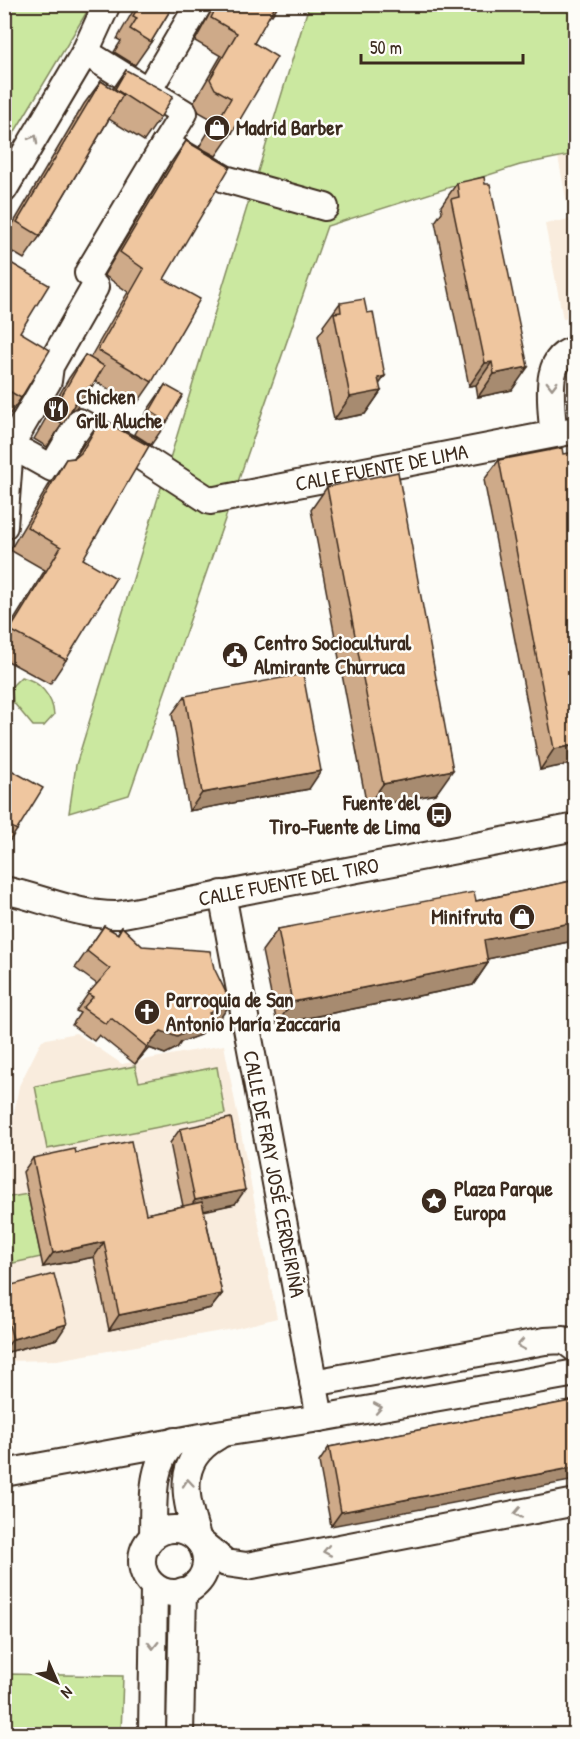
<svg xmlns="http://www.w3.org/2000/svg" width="580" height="1739" font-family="'Patrick Hand',sans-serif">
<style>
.built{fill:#f9ecdd}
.green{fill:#cbe8a0;stroke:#83895f;stroke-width:1.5}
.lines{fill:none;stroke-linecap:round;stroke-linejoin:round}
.minor-casing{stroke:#3b2a1e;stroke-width:30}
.minor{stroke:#fdfcf7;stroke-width:26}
.wall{fill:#ceaa89;stroke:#3b2a1e;stroke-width:1.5}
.shaded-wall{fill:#a78b6f;stroke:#3b2a1e;stroke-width:1.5}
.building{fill:#efc69f;stroke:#3b2a1e;stroke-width:1.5}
.oneway{stroke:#9c938a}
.labels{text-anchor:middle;stroke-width:5;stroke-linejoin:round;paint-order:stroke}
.poi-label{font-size:21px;font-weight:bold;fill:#3b2a1e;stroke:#fdfcf7;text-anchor:start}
.street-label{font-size:21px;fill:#3b2a1e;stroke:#fdfcf7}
</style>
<rect width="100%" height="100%" fill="#fdfcf7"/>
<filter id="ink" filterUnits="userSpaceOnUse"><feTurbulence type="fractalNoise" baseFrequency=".0167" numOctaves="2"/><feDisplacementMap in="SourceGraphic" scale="12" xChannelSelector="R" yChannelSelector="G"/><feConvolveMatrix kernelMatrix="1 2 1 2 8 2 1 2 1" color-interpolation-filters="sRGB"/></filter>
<g filter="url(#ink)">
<!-- built -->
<g class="built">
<path d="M575,154V317L563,319L545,224L570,219L558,157Z"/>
<path d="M76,1033L122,1064L224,1045L277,1318L238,1328L57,1360L5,1361V1160L19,1086L42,1040Z"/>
</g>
<!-- green -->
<g class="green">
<path d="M5,4L91,5L5,148L4,5Z"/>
<path d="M309,5H575V154L520,165L327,226L129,795L69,813L76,765Z"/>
<path d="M21,677C39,680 53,697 54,715L44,726H33L13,702L12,686Z"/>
<path d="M135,1066L139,1082L217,1067L225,1114L47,1149L35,1086Z"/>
<path d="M28,1194L41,1257L13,1263L5,1220L4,1198Z"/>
<path d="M5,1674L123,1676L121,1734H5Z"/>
</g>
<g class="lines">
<!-- minor casing -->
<g class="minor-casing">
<g id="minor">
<path d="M85,52L148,91L199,4"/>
<path d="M148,91L184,113L165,144"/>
<path d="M4,189L85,52L107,4"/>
<path d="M88,273L165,144L225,179L325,207"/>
<path d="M553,434C553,408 540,356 576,350"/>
<path id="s1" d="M25,453L52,468L79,422L131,450L210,501L576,430"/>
<path d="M4,526L10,446L48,381L50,366L95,287"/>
<path id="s2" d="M4,890C43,898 78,916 118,915L576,827"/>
<path d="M313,1383L545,1341L564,1340L576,1349"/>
<path d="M320,1418L576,1373"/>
<path d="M4,1473L223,1433L320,1418L222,894"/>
<circle cx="174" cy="1561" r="32"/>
<path d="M153,1536C154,1504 149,1464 175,1441"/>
<path d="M198,1540C185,1498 174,1461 218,1436"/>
<path d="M200,1542L226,1563L247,1566L576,1502"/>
<path d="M152,1734L154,1587"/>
<path d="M180,1734L183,1591"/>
</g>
</g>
<!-- minor -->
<use href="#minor" class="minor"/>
</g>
<!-- wall -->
<g class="wall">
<path d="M137,4H174L151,42L135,65L114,52L121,41L117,39Z"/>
<path d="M215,4H279L272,15L270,14L254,43L232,133L216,156L199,147L215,121L199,112L194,102L221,56L195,41Z"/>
<path d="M126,70L160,118L144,141L109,119L40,236L24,259L4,247V239L84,104L101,81L113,89Z"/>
<path d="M186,141L164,279L152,382L136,405L95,381L76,408L70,412L47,447L34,439L69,378L85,355L90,358L128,292L104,275L170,164Z"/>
<path d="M457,183L512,390L478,397L476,385L469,386L435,222L442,212L441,206Z"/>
<path d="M576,188V218L571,194Z"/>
<path d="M4,259L20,332L21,398L5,421Z"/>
<path d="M340,303L381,391L365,414L334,420L318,336L324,328L323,326Z"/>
<path d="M165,385L167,422L151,445L134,434L149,408Z"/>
<path d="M101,419L83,559L66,660L50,684L4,659V636L45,570L10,550L50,483L66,459L75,458L85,442Z"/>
<path d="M499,460L574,510L576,763L540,770L484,480Z"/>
<path d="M327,487L436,794L367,807L311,510Z"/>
<path d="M185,696L309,789L189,811L172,714Z"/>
<path d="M4,766L17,830L4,849Z"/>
<path d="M576,875V962L572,963L568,942L487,959L488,963L473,985L277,1024L262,951L278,929L476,901L571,881Z"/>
<path d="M104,926L117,934L122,927L219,1020L205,1027L200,1035L181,1042L177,1048L165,1054L149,1048L135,1064L99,1035L94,1041L72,1025L80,1013L76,1011L88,994L97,984L75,968Z"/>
<path d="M180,1129L235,1204L204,1210L222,1294L211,1308L109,1330L94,1257L43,1267L23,1172L33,1158L76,1153L146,1214L183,1206L170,1143Z"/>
<path d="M4,1287L57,1339L4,1353Z"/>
<path d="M576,1400L331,1526L319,1462L329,1447Z"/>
</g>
<!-- shaded-wall -->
<g class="shaded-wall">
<path d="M492,362L476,385L469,386L485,363Z"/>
<path d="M528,367L512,390L478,397L494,374Z"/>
<path d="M385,376L374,392L381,391L365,414L334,420L350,397L378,378Z"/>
<path d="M93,385L76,408L66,414L82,391Z"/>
<path d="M576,492V509L556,513L571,493Z"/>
<path d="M576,745V763L540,770L554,749Z"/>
<path d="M453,770L436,794L367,807L383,784Z"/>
<path d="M321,771L309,789L189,811L202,793Z"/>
<path d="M576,922V931L568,942L468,963L484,940Z"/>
<path d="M488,963L473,985L277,1024L292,1002Z"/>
<path d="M231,1003L219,1020L205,1027L200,1035L181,1042L177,1048L165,1054L149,1048L135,1064L147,1047L161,1031L187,1028L209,1013Z"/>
<path d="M245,1190L235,1204L185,1215L195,1200Z"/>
<path d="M104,1242L94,1257L43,1267L53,1253Z"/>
<path d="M222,1294L211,1308L109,1330L119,1315Z"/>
<path d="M67,1324L57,1339L4,1353V1350L13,1339Z"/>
<path d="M576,1467V1480L331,1526L341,1512Z"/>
</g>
<!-- building -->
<g class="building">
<path d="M140,4H174L151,42L130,29L137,18L133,16Z"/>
<path d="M218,4H276L254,43L277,57L232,133L216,124L231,98L215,89L210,79L237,33L211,18Z"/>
<path d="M126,70L173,96L160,118L115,89Z"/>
<path d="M101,81L123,95L40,236L17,222Z"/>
<path d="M186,141L230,167L164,279L200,299L152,382L98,350L144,269L120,252Z"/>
<path d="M484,177L485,184H490L528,367L494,374L492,362L485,363L451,199L459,197L457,183Z"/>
<path d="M4,259L49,285L20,332L50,350L21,398L4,388Z"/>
<path d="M364,299L367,313L373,312L385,376L378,378L381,391L350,397L334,313L341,312L340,303Z"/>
<path d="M85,355L104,366L93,385L82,391L63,424L50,416Z"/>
<path d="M165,385L183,395L167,422L150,411Z"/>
<path d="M101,419L149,446L83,559L116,578L66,660L10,630L61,547L27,527L66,459L75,458L81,453Z"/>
<path d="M562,448L563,454L576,452V492L571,493L576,518V745L554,749L499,460Z"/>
<path d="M398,472L453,770L383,784L327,487Z"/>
<path d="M4,490L6,491L4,501Z"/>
<path d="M303,674L321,771L202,793L185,696Z"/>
<path d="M4,766L43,788L17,830L4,823Z"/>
<path d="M576,880V922L484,940L488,963L292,1002L278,929L474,892L476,901Z"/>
<path d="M104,926L118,934L122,927L142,946L210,951L214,968L231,1003L209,1013L212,1018L187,1028L189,1031L177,1037L161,1031L147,1047L111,1018L106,1024L83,1008L93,997L88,994L110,969L87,951Z"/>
<path d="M231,1118L245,1190L195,1200L180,1129Z"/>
<path d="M131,1141L146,1214L202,1202L222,1294L119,1315L104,1242L53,1253L33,1158L75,1149L76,1153Z"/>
<path d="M54,1274L67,1324L13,1339L4,1307V1287Z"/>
<path d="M576,1400V1467L341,1512L329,1447Z"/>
</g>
<!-- one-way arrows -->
<defs><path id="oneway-chevron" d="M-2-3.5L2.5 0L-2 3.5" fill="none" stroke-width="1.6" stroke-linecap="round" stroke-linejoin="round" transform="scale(1.5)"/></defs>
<g class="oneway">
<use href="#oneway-chevron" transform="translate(34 139) rotate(-60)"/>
<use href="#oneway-chevron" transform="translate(552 385) rotate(90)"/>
<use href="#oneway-chevron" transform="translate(521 1345) rotate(170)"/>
<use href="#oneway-chevron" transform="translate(378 1408) rotate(-10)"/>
<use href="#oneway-chevron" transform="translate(188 1483) rotate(-95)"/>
<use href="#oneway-chevron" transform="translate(518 1513) rotate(169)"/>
<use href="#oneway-chevron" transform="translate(327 1551) rotate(169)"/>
<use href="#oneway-chevron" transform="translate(153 1645) rotate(91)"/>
</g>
</g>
<!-- icons -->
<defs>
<g id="shop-disc" transform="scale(1.35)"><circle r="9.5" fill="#3b2a1e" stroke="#fdfcf7"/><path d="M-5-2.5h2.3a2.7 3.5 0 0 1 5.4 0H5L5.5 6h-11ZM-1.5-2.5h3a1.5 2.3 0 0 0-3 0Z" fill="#fff"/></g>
<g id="restaurant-disc" transform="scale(1.35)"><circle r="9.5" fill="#3b2a1e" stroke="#fdfcf7"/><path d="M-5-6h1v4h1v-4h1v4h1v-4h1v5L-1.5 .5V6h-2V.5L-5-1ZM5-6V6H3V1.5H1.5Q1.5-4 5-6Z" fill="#fff"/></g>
<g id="civic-disc" transform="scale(1.35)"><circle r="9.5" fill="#3b2a1e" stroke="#fdfcf7"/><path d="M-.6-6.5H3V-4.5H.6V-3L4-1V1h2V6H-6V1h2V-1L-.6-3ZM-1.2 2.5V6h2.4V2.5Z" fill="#fff"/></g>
<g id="bus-disc" transform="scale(1.35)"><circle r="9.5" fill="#3b2a1e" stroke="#fdfcf7"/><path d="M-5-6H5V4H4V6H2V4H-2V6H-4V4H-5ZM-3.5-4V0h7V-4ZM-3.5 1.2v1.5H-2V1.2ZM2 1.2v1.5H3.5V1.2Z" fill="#fff"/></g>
<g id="church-disc" transform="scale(1.35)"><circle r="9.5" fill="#3b2a1e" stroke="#fdfcf7"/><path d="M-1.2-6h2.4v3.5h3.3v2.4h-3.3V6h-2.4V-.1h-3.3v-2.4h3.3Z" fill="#fff"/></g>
<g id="sight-disc" transform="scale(1.35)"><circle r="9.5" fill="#3b2a1e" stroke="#fdfcf7"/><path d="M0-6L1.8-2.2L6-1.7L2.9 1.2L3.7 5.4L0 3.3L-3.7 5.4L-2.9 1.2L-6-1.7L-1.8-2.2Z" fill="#fff"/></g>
</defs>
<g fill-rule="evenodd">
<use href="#shop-disc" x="217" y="128"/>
<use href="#restaurant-disc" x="56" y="409"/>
<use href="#civic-disc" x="235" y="655"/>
<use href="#bus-disc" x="439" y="815"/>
<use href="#shop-disc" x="522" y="917"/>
<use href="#church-disc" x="147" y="1012"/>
<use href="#sight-disc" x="434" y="1201"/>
</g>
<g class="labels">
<!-- poi labels -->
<g class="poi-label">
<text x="236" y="135">Madrid Barber</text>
<text x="76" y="404">Chicken<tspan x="76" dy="24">Grill Aluche</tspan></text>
<text x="254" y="650">Centro Sociocultural<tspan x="254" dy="24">Almirante Churruca</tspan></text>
<text x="420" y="810" text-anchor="end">Fuente del<tspan x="420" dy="24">Tiro-Fuente de Lima</tspan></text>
<text x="502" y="924" text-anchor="end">Minifruta</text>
<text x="166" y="1007">Parroquia de San<tspan x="166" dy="24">Antonio María Zaccaria</tspan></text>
<text x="454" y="1196">Plaza Parque<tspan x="454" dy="24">Europa</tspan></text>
</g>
<!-- street labels -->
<g class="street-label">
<text dy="7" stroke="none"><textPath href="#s1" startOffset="412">CALLE FUENTE DE LIMA</textPath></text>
<text dy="7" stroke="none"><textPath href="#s2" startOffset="291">CALLE FUENTE DEL TIRO</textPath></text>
<text transform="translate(274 1174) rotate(79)" y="7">CALLE DE FRAY JOSÉ CERDEIRIÑA</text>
</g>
</g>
<!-- margin -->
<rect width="580" height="1739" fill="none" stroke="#fdfcf7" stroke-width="24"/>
<rect x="12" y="12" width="556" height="1715" fill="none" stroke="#3b2a1e" stroke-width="2" filter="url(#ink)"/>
<!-- north arrow -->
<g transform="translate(57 1682) rotate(136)" stroke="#fdfcf7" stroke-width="4.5" paint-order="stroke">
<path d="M0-4.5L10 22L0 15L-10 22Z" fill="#3b2a1e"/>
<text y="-9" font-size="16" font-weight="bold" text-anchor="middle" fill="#3b2a1e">N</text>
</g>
<!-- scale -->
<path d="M361 54v9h162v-9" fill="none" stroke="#3b2a1e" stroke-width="3"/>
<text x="370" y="54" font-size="18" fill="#3b2a1e" stroke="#fdfcf7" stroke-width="4.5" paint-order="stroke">50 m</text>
</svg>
